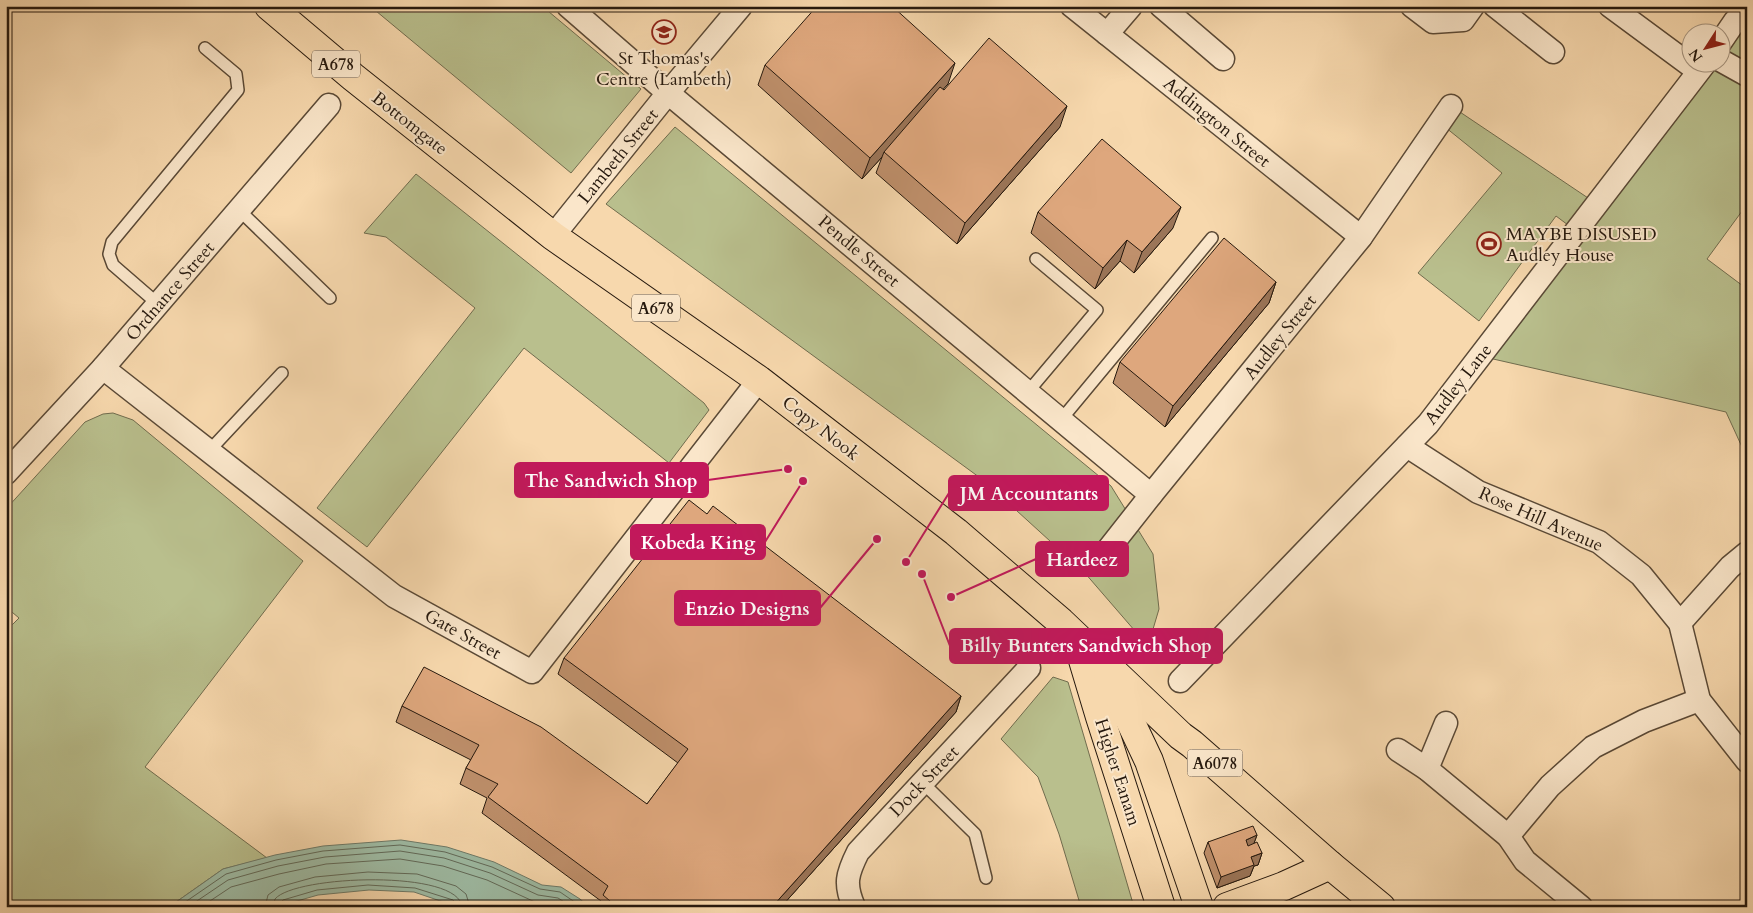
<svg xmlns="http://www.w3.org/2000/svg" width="1753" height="913" font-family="Cardo,serif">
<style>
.green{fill:#b9bf8d;stroke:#706c4e}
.water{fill:#9ebba4;stroke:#6e7a68}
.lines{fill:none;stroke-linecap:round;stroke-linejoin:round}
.shore{stroke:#626a59;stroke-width:1}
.lane-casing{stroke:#5a4936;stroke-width:14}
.street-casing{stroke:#5a4936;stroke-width:25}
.highway-casing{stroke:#26190e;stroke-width:30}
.lane{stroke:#fae6ca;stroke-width:11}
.street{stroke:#fae6ca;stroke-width:22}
.highway{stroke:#f7d8ad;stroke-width:28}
.wall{fill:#bf906c;stroke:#26190e}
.shaded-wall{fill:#9b7558;stroke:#26190e}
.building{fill:#dea77d;stroke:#26190e}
.labels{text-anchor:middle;stroke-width:4;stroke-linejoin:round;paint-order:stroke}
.shield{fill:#fae6ca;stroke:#665646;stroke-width:1}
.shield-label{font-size:16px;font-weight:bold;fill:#26190e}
.poi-label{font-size:18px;fill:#26190e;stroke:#fae6ca}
.street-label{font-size:18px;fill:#26190e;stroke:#fae6ca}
.leader{fill:none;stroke:#c2185b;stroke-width:2}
.callout-dot{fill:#c2185b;stroke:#fae6ca;stroke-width:2}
.callout{fill:#c2185b;stroke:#c2185b;stroke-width:2}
.callout-label{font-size:19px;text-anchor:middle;font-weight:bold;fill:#fff}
</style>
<rect width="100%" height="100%" fill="#f7d8ad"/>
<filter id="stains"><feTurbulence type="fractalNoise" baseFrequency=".004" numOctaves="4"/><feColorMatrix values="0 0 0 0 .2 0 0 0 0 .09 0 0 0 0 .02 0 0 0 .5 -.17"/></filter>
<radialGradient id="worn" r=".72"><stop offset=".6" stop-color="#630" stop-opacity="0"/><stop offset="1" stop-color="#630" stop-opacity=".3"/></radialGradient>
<!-- green -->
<g class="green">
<path d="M370,6H542L641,89L571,173Z"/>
<path d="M1735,21L1747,28V74L1721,60Z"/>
<path d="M1707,63L1747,75V208L1745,207L1707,259L1747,289V447H1742L1726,412L1480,356L1576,231L1556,216L1479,321L1418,273L1502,173L1440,123L1451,106L1597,204Z"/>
<path d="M675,127L1111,486L1153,554L1159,609L1148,646L1084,572L983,480L606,204Z"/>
<path d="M416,174L704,403L709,410L669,463L524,348L367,547L317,508L475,308L386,237L364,233Z"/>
<path d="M113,413L133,420L303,561L145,767L267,858L223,869L169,907H6V631L19,618L6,607V509L85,422L103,414Z"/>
<path d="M1053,677L1068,682L1134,907H1081L1059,834L1038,777L1001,739Z"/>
</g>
<!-- water -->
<path class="water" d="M401,840L447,847L494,862L542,885L561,887L580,899L589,907H458L414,892L369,890L318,895L276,907H169L223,869L275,855L323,846Z"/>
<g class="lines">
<!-- shore -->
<g class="shore">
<path d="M178,907L226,874L276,860L323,851L400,845L445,852L492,867L540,889L560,892L582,907"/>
<path d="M188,907L228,880L278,866L325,857L400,851L444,858L490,873L538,895L558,898L572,907"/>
<path d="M201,907L231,887L279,874L326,864L400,859L443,866L487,880L535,902L558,907"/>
<path d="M265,907L268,895L279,887L315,877L368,872L417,874L456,886L466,894L470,907"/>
<path d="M273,907L275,899C295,875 460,869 462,907"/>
<path d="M279,907L280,903L283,900L317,890L368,885L415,888L453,900L456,903V907"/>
</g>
<!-- lane casing -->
<g class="lane-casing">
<g id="lane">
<path d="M239,210L330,298"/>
<path d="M158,304L113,265L109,254L112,242L238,90L236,74L205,48"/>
<path d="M1027,393L1097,310L1036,259"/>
<path d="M1060,421L1212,238"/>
<path d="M209,451L282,373"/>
<path d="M923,783L975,834L986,878"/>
</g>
</g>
<!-- street casing -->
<g class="street-casing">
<g id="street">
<path d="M568,6L668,93L1151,495"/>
<path d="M1072,6L1361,237"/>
<path d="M1161,6L1223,59"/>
<path d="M1412,6L1433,22L1463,20L1473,6"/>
<path d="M1495,6L1553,52"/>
<path d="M1610,6L1698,71"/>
<path d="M1107,34L1131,6"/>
<path d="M1720,43L1735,21"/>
<path d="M1720,60L1747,75"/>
<path d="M553,236L668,93L741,6"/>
<path d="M103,368L394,596L532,672L759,380"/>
<path d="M1407,446L1478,492L1599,542L1641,575L1680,623L1699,700L1747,761"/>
<path d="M6,473L103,368L329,105"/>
<path d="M1099,561L1151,495L1361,237L1451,106"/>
<path d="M1680,623L1730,567L1747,553"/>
<path d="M1180,681L1428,424L1706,62"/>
<path d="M1398,750L1427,769L1508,836L1525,861L1581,907"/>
<path d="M1427,769L1446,723"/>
<path d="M1508,836L1550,786L1593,747L1644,721L1699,700"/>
<path d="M854,907C844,884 847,874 858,852L1029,668"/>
</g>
</g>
<!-- highway casing -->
<g class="highway-casing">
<g id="highway">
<path d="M269,6L353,77L553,236L759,380L956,532L1061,622L1181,736L1192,744L1330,865L1381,907"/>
<path d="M1076,637L1100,717L1161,907"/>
<path d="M1108,674L1149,761L1199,907"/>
<path d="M1227,907L1284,886L1330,865"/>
</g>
</g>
<!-- lane -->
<use href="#lane" class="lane"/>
<!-- street -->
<use href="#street" class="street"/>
<!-- highway -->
<use href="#highway" class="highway"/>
</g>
<!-- wall -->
<g class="wall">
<path d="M765,65L948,84L943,89L944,90L1060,127L957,244L876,173L882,157L862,179L758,85Z"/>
<path d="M1038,212L1173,228L1134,273L1120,261L1095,289L1031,233Z"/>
<path d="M1276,282L1269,303L1165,427L1113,383L1120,362Z"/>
<path d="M564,658L961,696L956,712L781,907H599L601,901L482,813L487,798L460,784L466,768L471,760L396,722L402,706L647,804L678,763L558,674Z"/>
<path d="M1257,835L1254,843L1262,853L1258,865L1254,866L1250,876L1217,888L1204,853L1208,842Z"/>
</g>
<!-- shaded-wall -->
<g class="shaded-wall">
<path d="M955,63L948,84L885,153L884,152L882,157L862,179L870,158Z"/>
<path d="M1067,106L1060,127L957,244L965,223Z"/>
<path d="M1181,207L1173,228L1134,273L1142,252Z"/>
<path d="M1127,240L1120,261L1095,289L1103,268Z"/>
<path d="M1276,282L1269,303L1165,427L1173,406Z"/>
<path d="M961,696L956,712L781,907H772Z"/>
<path d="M1257,835L1253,846L1242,851L1246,840Z"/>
<path d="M1262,853L1258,865L1254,866L1250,876L1217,888L1221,877L1251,857Z"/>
</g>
<!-- building -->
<g class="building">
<path d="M817,6H892L955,63L870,158L765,65Z"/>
<path d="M989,38L1067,106L965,223L884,152L940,87L944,90Z"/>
<path d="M1102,139L1181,207L1142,252L1127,240L1103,268L1038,212Z"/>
<path d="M1224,238L1276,282L1173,406L1120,362Z"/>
<path d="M689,500L707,514L713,506L961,696L772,907H617L603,895L608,886L488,797L498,784L466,768L479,745L402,706L424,667L541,727L647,804L688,749L564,658Z"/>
<path d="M1253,826L1257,835L1246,840L1248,846L1257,842L1262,853L1251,857L1254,865L1221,877L1208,842Z"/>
</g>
<!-- icons -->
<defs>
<g id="school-ring" transform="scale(1.25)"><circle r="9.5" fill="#fae6ca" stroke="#8f2418" stroke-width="1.5"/><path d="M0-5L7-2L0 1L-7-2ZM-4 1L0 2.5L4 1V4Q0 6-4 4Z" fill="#8f2418"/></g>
<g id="stadium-ring" transform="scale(1.25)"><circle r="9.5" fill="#fae6ca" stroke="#8f2418" stroke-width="1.5"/><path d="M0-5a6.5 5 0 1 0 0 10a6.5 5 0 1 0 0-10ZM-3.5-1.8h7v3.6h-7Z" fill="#8f2418"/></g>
</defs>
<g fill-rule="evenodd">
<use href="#school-ring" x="664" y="32"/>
<use href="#stadium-ring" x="1489" y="244"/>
</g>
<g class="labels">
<!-- shield labels -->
<g class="shield">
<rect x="312" y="50.5" width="48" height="27" rx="4"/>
<rect x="632" y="294.5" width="48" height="27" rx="4"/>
<rect x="1187.5" y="749.5" width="55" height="27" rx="4"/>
</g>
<g class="shield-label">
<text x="336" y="70">A678</text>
<text x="656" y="314">A678</text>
<text x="1215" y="769">A6078</text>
</g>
<!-- poi labels -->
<g class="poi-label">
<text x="664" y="64">St Thomas's<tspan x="664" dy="21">Centre (Lambeth)</tspan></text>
<text x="1506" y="240" text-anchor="start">MAYBE DISUSED<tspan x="1506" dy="21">Audley House</tspan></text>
</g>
<!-- street labels -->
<g class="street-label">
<text transform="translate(1217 122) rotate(39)" y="6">Addington Street</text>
<text transform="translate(410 123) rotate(38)" y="6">Bottomgate</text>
<text transform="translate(618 156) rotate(-51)" y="6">Lambeth Street</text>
<text transform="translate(859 251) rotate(40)" y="6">Pendle Street</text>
<text transform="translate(170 291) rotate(-49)" y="6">Ordnance Street</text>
<text transform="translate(1280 337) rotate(-51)" y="6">Audley Street</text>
<text transform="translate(1458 384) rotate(-52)" y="6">Audley Lane</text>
<text transform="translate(821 428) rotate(38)" y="6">Copy Nook</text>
<text transform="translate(1541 519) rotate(24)" y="6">Rose Hill Avenue</text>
<text transform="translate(463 634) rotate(29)" y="6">Gate Street</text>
<text transform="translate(1118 772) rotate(72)" y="6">Higher Eanam</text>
<text transform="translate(924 781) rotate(-46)" y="6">Dock Street</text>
</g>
</g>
<!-- callouts -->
<path class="leader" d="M788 469L708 480M906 562L949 493M803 481L765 542M951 597L1036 559M877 539L820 608M922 574L950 646"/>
<g class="callout-dot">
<circle cx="788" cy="469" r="5"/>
<circle cx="906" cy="562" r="5"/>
<circle cx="803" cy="481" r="5"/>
<circle cx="951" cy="597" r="5"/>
<circle cx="877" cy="539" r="5"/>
<circle cx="922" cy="574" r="5"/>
</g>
<g class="callout">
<rect x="515" y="463" width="193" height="34" rx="5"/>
<rect x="949" y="476" width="159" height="34" rx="5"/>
<rect x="631" y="525" width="134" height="34" rx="5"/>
<rect x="1036" y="542" width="92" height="34" rx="5"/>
<rect x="675" y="591" width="145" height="34" rx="5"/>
<rect x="950" y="629" width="272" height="34" rx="5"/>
</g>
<g class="callout-label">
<text x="611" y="487">The Sandwich Shop</text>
<text x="1029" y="500">JM Accountants</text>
<text x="698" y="549">Kobeda King</text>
<text x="1082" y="566">Hardeez</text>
<text x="747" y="615">Enzio Designs</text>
<text x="1086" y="652">Billy Bunters Sandwich Shop</text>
</g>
<!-- margin -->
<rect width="1753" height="913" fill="none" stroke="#f7d8ad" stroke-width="25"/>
<rect x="8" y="8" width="1738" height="898" fill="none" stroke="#26190e" stroke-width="2.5"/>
<rect x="12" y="12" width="1728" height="888" fill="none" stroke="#26190e"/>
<!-- north arrow -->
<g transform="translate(1706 48) rotate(234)"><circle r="24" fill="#fae6ca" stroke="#a5947f"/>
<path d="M0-4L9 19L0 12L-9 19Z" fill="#8f2418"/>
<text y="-8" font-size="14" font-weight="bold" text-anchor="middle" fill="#26190e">N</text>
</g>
<rect width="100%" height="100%" filter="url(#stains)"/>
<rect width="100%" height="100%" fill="url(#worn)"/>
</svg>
